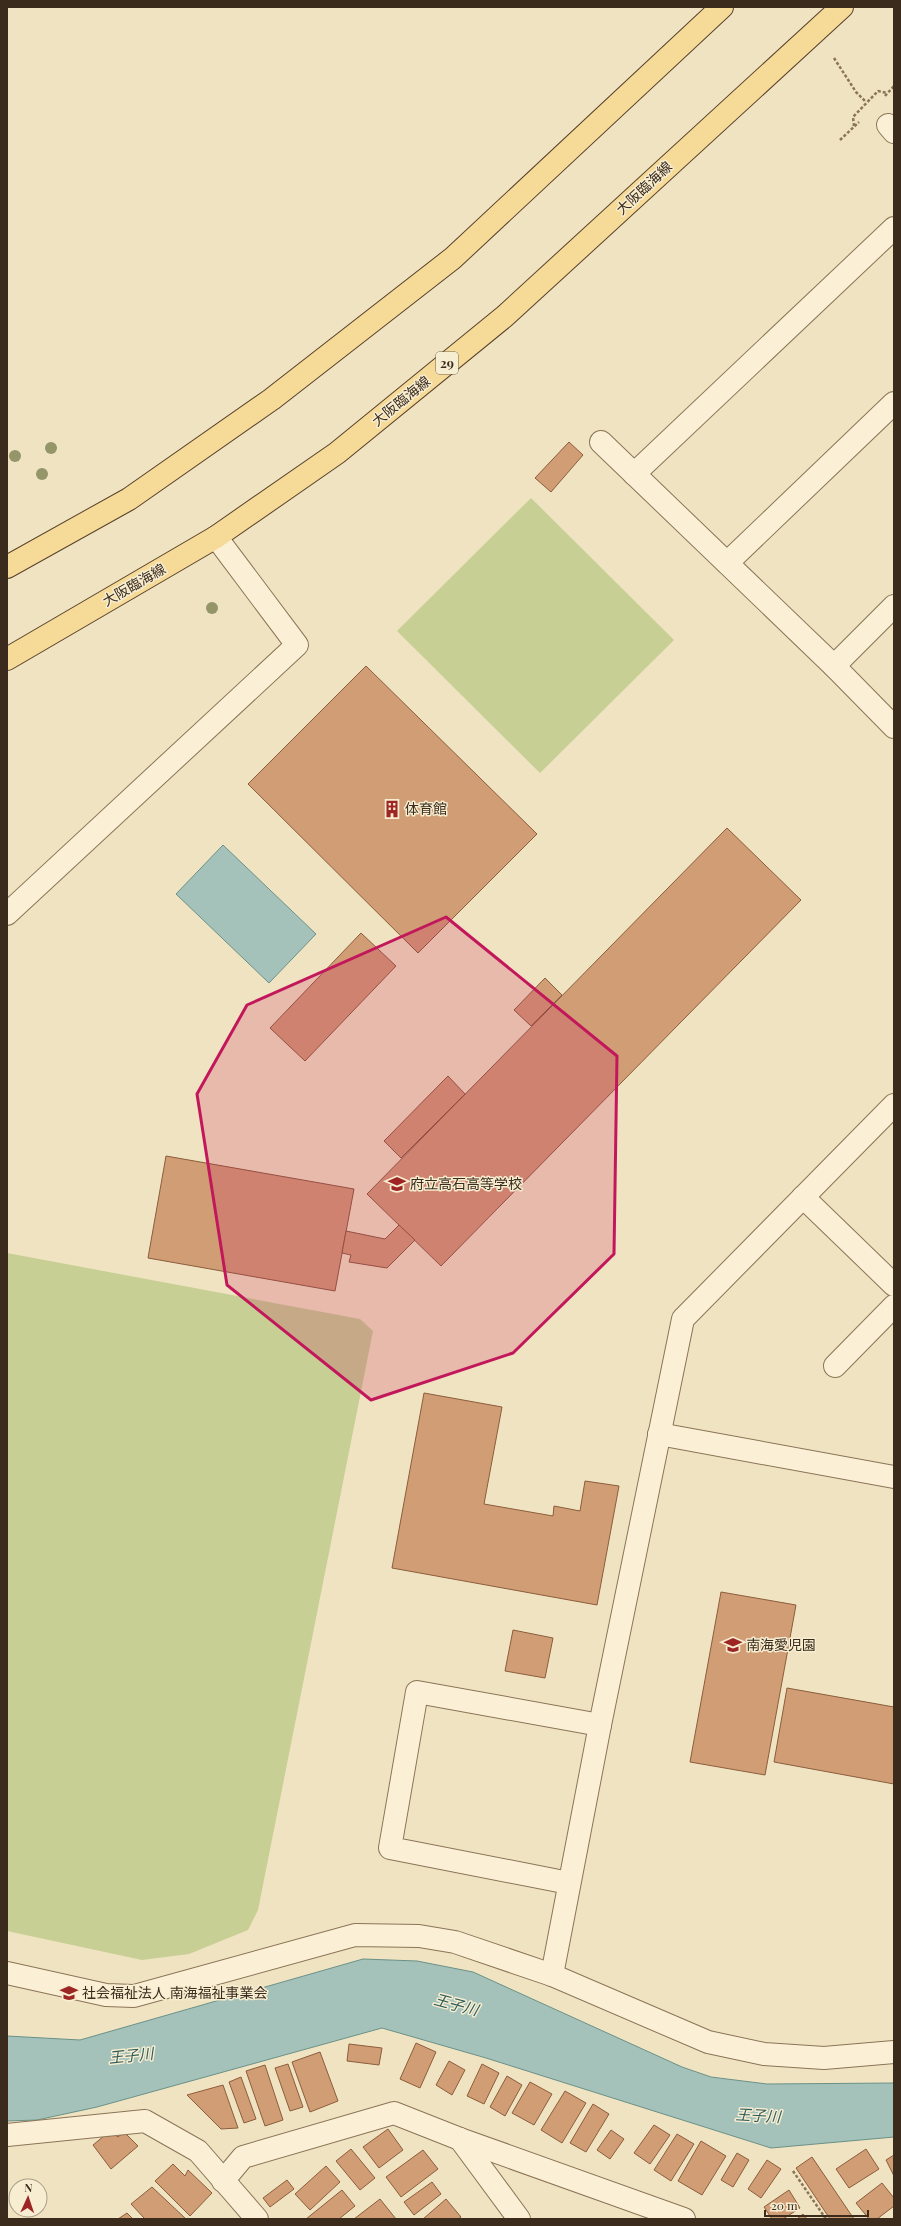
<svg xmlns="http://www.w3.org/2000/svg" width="901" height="2226" font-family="'Playfair Display','Noto Sans JP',serif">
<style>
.green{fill:#c7cf94}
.water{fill:#a4c2ba;stroke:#6a9188}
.building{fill:#d19d75;stroke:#8b5d3c}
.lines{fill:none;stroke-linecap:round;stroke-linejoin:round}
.minor-casing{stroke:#8b7458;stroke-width:24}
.major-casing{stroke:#58412c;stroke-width:24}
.path{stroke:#8b7458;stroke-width:2.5;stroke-dasharray:3 2;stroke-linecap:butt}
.minor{stroke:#fbf0d5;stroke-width:22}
.major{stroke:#f6da97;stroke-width:22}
.tree{fill:#94966a}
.marked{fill:#c2185b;fill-opacity:0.2;stroke:#c2185b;stroke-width:3;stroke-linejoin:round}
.labels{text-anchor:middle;stroke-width:3;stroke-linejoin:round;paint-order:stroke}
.shield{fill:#f7edd1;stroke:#736553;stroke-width:1}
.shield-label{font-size:13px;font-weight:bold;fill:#3a2b1d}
.street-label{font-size:14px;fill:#3a2b1d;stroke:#f7edd1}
.poi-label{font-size:14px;fill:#3a2b1d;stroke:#f7edd1;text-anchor:start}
.water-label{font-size:15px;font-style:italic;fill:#2b5a58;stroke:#f7edd1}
</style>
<rect width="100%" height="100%" fill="#f0e3c1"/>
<!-- green -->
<g class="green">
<path d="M531,498L674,640L540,773L397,631Z"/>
<path d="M7,1253L360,1319L373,1331L258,1910L248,1930L189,1954L142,1960L7,1931Z"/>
</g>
<!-- water -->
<g class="water">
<path d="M223,845L316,934L269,983L176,894Z"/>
<path d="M363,1959L417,1961L473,1972L682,2067L711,2077L767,2084L894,2083V2137L771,2148L486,2058L382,2028L97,2107L37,2120L7,2121V2036L80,2040Z"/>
</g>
<!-- building -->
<g class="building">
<path d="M569,442L583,455L551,492L535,478Z"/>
<path d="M366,666L537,834L418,953L248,784Z"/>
<path d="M727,828L801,900L441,1266L367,1194Z"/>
<path d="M361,933L396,966L305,1061L270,1028Z"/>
<path d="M545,978L562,995L531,1026L514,1010Z"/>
<path d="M448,1076L465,1094L401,1158L384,1141Z"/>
<path d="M166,1156L354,1189L335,1291L148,1258Z"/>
<path d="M399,1225L415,1240L387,1268L349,1262L351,1255L342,1253L346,1231L385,1239Z"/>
<path d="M424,1393L502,1407L484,1504L553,1516L554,1506L580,1511L585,1481L619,1486L597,1605L392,1568Z"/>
<path d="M721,1592L796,1605L765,1775L690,1762Z"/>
<path d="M513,1630L553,1638L545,1678L505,1671Z"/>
<path d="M787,1688L894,1707V1784L774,1762Z"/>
<path d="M416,2043L436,2052L420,2088L400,2079Z"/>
<path d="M349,2044L382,2048L379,2065L347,2061Z"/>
<path d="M320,2052L338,2101L310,2112L292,2062Z"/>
<path d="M449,2061L465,2070L452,2095L436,2085Z"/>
<path d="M288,2064L303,2107L290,2111L275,2068Z"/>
<path d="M482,2064L499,2073L484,2104L467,2096Z"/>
<path d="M265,2065L283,2120L265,2126L246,2071Z"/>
<path d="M507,2076L522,2085L505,2116L490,2107Z"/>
<path d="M241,2077L256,2119L244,2123L229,2082Z"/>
<path d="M530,2082L552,2094L534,2125L512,2113Z"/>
<path d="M223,2085L238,2128L221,2129L187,2095Z"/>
<path d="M565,2091L586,2103L562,2143L541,2130Z"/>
<path d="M593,2104L609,2114L586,2152L570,2143Z"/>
<path d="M654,2125L670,2135L650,2164L634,2153Z"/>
<path d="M388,2129L403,2150L379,2168L363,2147Z"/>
<path d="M611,2130L624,2139L610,2159L597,2150Z"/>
<path d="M110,2131L118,2137L124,2132L138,2146L111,2169L93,2145Z"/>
<path d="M677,2134L694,2144L671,2181L654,2170Z"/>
<path d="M701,2141L726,2156L702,2195L678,2181Z"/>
<path d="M351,2149L375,2178L360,2190L336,2161Z"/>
<path d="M866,2149L879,2169L849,2188L836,2169Z"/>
<path d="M423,2150L438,2169L401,2197L386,2177Z"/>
<path d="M737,2153L749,2160L733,2187L721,2180Z"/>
<path d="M894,2155V2176L886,2160Z"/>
<path d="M812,2157L854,2219H830L796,2168Z"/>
<path d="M767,2160L781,2169L761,2198L748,2189Z"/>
<path d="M173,2164L185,2176L188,2170L212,2193L190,2216L155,2181Z"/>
<path d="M326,2166L340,2182L310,2210L295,2194Z"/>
<path d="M287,2180L294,2189L270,2207L263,2198Z"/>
<path d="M432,2182L441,2194L414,2215L404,2202Z"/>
<path d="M882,2183L894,2198V2206L877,2219H869L856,2203Z"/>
<path d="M152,2187L186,2219H145L131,2204Z"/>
<path d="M342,2190L355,2206L339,2219H306Z"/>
<path d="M789,2190L800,2208L783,2219H772L764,2207Z"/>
<path d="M380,2199L396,2219H354Z"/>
<path d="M446,2199L461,2217L458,2219H423Z"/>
<path d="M127,2213L133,2219H118Z"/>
<path d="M803,2214L807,2219H797Z"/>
</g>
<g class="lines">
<!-- minor casing -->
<g class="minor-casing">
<g id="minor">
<path d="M888,125L894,132"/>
<path d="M601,442L834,666L894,727"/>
<path d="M634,474L894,228"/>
<path d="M727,563L894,403"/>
<path d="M834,666L894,606"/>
<path d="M7,914L297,645L216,537"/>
<path d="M803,1197L894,1285"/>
<path d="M835,1366L894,1306"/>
<path d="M659,1434L894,1477"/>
<path d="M569,1883L390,1848L417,1692L600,1725"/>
<path d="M7,1973L106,1995L134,1996L355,1935L419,1936L455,1942L552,1975L708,2042L764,2054L824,2058L894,2052"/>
<path d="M552,1975L600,1725L683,1319L894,1105"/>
<path d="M7,2135L145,2121L198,2151L257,2219"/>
<path d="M460,2139L519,2219"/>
<path d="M223,2181L243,2157L394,2113L460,2139L684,2219"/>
</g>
</g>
<!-- major casing -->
<g class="major-casing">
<g id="major">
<path d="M7,567L129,499L272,399L453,258L722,7"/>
<path d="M7,659L216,537L337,453L505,316L842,7"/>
</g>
</g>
<!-- path -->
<g class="path">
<path d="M834,58L856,92L866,102"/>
<path d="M885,96L894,86"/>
<path d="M854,126L853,117L878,91L887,93"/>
<path d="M840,140L859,122"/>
<path d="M793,2171L826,2219"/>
</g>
<!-- minor -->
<use href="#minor" class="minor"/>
<!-- major -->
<use href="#major" class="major"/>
</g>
<!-- trees -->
<g class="tree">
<circle cx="51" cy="448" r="6"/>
<circle cx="15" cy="456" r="6"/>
<circle cx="42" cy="474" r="6"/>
<circle cx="212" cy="608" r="6"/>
</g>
<!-- marked area -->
<path class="marked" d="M446,917L617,1056L614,1254L513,1353L371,1400L227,1285L197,1094L247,1005Z"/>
<!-- icons -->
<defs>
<g id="building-bare" transform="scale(1.38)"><path d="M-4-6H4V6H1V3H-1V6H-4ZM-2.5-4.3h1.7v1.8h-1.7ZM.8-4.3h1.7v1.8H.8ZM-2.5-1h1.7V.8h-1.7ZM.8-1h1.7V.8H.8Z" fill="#9d2524" stroke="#f7edd1" stroke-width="2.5" paint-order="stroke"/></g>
<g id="school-bare" transform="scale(1.38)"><path d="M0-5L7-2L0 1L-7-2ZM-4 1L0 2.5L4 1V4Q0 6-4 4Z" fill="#9d2524" stroke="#f7edd1" stroke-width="2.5" paint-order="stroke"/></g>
</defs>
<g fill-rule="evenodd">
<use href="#building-bare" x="392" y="809"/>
<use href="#school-bare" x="397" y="1184"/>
<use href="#school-bare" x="733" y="1645"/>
<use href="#school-bare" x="69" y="1993"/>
</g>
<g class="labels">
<!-- shield labels -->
<rect class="shield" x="436" y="352" width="22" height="22" rx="3"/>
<g class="shield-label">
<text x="447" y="368">29</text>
</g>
<!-- street labels -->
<g class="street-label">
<text transform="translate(644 188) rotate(-43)" y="5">大阪臨海線</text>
<text transform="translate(401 401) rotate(-39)" y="5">大阪臨海線</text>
<text transform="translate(134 585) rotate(-30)" y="5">大阪臨海線</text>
</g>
<!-- poi labels -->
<g class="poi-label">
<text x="405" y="814">体育館</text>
<text x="410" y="1189">府立高石高等学校</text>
<text x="746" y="1650">南海愛児園</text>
<text x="82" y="1998">社会福祉法人 南海福祉事業会</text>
</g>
<!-- water labels -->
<g class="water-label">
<text transform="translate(456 2005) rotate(15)" y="5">王子川</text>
<text transform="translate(131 2056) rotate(-6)" y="5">王子川</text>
<text transform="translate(758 2116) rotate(3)" y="5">王子川</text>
</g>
</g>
<!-- border -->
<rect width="901" height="2226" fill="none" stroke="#3a2b1d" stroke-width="16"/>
<!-- north arrow -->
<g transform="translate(28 2198) rotate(3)"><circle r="19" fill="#f7edd1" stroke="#ab9f89"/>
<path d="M0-3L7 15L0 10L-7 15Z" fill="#9d2524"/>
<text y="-6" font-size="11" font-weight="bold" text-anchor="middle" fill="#3a2b1d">N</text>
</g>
<!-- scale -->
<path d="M765 2210v6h103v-6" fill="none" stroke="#3a2b1d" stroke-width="2"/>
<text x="771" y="2210" font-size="12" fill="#3a2b1d" stroke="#f7edd1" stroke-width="3" paint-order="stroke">20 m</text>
</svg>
